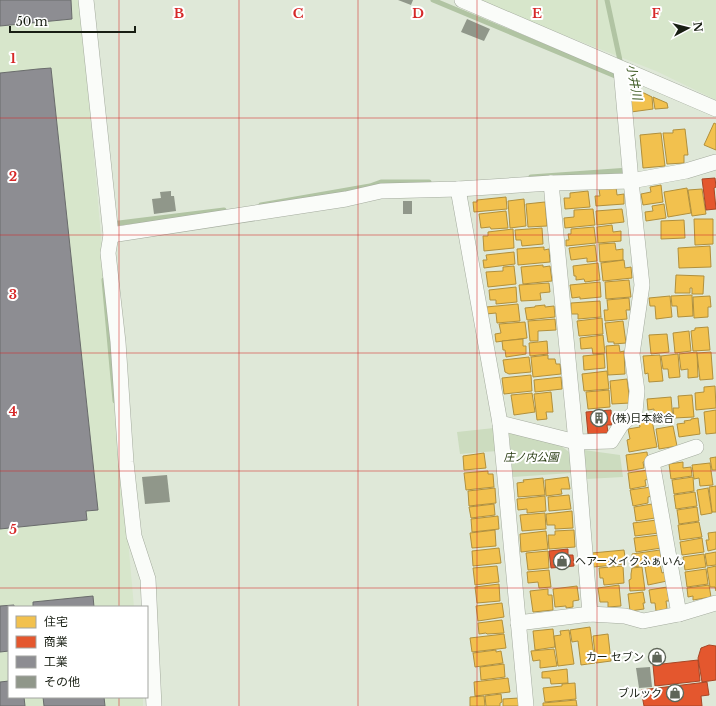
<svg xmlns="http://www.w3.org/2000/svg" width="716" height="706" font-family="'Libre Baskerville','Noto Sans JP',serif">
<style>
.built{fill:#d7e6cb}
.green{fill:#ccdcbf}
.homes{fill:#f2c14e;stroke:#b1903c}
.shops{fill:#e4572e;stroke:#a74626}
.industry{fill:#8d8d92;stroke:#6a6c6c}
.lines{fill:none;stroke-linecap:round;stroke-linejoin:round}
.stream{stroke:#b1c4a3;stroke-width:5}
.building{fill:#90978a}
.minor-casing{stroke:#a4ab9e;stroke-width:16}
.minor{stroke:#fafcf9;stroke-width:15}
.grid{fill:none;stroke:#d62828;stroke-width:1;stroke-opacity:0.55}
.labels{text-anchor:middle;stroke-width:4;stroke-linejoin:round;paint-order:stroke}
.poi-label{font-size:11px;fill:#181e13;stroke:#fff;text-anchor:start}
.park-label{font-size:11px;font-style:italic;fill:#1e3307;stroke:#fff}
.water-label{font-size:12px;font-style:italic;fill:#38551c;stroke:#fff}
.grid-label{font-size:13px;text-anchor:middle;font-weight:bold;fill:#d62828;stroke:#fff;stroke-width:4;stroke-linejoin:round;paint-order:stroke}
</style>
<rect width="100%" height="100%" fill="#dfe8d8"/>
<!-- built -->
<g class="built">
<path d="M0,0H80L134,607H9V697H143V706H0Z"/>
<path d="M480,0H716V100L656,71L528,21Z"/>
</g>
<!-- green -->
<g class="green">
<path d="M494,428L497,451L460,454L457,432Z"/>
<path d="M509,432L560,445L569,452L571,473L513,477Z"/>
<path d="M584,450L620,455L623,477L586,479Z"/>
</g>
<!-- homes -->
<g class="homes">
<path d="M628,85L652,97L653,109L631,112Z"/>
<path d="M653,97L667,103L668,108L655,109Z"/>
<path d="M714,123L716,124V150L704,145Z"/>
<path d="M685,129L688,155H684V163L667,164L663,133H673V130Z"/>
<path d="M661,133L665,166L643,168L640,135Z"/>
<path d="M661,185L663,202L643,205L641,194L651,192L650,187Z"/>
<path d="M616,187L617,195L624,194V204L596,206L595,196H600L599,189Z"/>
<path d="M687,188L691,213L668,217L664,192Z"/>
<path d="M702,189L706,214L692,216L688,190Z"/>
<path d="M588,191L590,207L565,209L564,198H570V193Z"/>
<path d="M506,197L507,209L474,212L473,202H477V200Z"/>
<path d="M524,199L526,226L510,228L508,201Z"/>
<path d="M545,202L547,226L528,227L526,204Z"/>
<path d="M664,204L666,218L646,221L645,212L653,211L652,206Z"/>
<path d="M593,209L595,225L565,228L564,218L574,217V210Z"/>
<path d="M622,209L624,222L597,225L596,211Z"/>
<path d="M506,211L508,228L491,229L490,227L481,228L479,214Z"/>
<path d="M694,219H713V244L695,245Z"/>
<path d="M684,220L685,238L661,239V221Z"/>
<path d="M612,225L613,232L621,231V241L598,243L597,227Z"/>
<path d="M594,227L596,243L566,246V240H569L568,234H571V229Z"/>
<path d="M542,228L543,244L522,246L521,240H516L515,230Z"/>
<path d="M513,229L514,248L484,251L483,236H488V232Z"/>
<path d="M615,243L616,250L623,249V260L600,262L599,244Z"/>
<path d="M595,245L597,261L587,262V258L571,260L569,248Z"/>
<path d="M710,246L711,267L679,268L678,248Z"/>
<path d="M544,247V250L549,249L550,262L518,265L517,249Z"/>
<path d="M514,252L515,264L484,268L483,260H487L486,255Z"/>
<path d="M624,260L625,268L631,267L632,278L603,281L601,263Z"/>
<path d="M598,263L600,280L585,282L584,279L576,280V276H574L573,266Z"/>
<path d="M543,265V267L550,266L552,281L523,284L521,267Z"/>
<path d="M514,266L516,284L488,287L486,272L503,271V267Z"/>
<path d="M676,275L704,276L703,294H692V288H690V293H675Z"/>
<path d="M629,280L631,297L606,299L605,282Z"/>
<path d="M600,282L601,297L580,299V297L572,298L570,285Z"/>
<path d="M549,283L550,292L540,293L541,300L521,301L519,285Z"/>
<path d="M516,287L517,302L496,304V300H490L489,290Z"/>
<path d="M692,295L693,316L678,317L677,306H672L671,296Z"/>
<path d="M670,296L672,317L656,319L655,306H650L649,298Z"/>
<path d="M710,296L711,307H708V317L694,318L693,297Z"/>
<path d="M629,298L630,310H626L627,319L605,321L604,310H608L607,300Z"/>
<path d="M600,301L601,317L578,319V314H571V303Z"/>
<path d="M518,304L520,321L497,323L496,313L486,314V307Z"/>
<path d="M545,305V307L554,306L555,317L527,320L525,308L535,307V306Z"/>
<path d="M602,318L603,334L579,336L577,321Z"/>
<path d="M555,319L556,330L538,331V341H530L528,321Z"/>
<path d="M623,321L626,343L614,344V342H608L605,323Z"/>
<path d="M525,322L527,338L496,342L495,334L501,333L499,324Z"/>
<path d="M708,327L710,350L693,351L691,331L695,330V328Z"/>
<path d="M689,331L691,351L675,353L673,333Z"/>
<path d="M667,334L669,352L651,354L649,335Z"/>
<path d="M603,335L605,353L593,354L592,348L581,349L580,338Z"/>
<path d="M523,339V346H526V354L506,357L505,350H503L502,341Z"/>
<path d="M547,341L548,354L530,356L529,343Z"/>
<path d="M619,345L620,352L624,351L625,374L608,375L606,346Z"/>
<path d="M697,352L698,377L688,378V369L681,370L679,354Z"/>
<path d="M711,352L713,379L700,380L697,353Z"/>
<path d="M604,354L605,368L584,370L583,356Z"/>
<path d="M678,354L680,377L669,378L668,369H663L661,356Z"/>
<path d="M548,355V359H555L556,364H560L561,374L533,377L531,357Z"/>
<path d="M660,355L663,381L649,382L648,373L645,374L643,356Z"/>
<path d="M529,357L531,372L509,374L505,372L503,360Z"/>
<path d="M607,371L609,389L584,391L582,374Z"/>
<path d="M531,375L532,391L504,394L502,378Z"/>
<path d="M561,377L562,389L535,392L534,380Z"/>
<path d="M627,379L630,403L612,404L610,381Z"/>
<path d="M715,386L716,408L696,410L695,393L704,392V387Z"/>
<path d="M609,390L610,407L588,409L586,392Z"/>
<path d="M551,392L553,412H546L547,419L537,420L534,394Z"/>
<path d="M532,393L535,412L514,415L511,395Z"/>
<path d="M692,395L694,417L674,418L673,408H679L678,396Z"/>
<path d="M671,397L673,420L662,421L661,413H654V409L648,410L647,399Z"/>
<path d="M716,410V433L706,434L704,412Z"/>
<path d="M698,418L700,434L679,437L677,424L685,423L684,421L691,420V419Z"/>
<path d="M652,420L657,447L629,452L627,440L630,439L628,429L640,427L639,422Z"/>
<path d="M673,426L677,446L659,449L656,429Z"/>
<path d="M647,452L648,461L643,462L644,468L628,471L626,455Z"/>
<path d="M484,453L486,468L464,470L463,456Z"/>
<path d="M716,457V470H712L710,458Z"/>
<path d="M683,462V468L691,467L692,476L671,479L669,464Z"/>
<path d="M710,463L713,485L700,486L699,478L694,479L692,465Z"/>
<path d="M648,470L650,479L645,480L646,486L630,489L628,473Z"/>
<path d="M488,471V474H493L494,487L466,490L464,473Z"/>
<path d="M568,477L570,489H561L562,494L546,496L545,480Z"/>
<path d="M693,477L694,491L674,494L672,480Z"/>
<path d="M543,478L545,495L518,497L517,483L524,482L523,480Z"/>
<path d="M716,486V512H712L709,487Z"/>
<path d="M651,487L652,496L648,497V503L633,506L630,490Z"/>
<path d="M495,488L496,503L469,506L468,491Z"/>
<path d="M708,488L712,513L701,515L697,490Z"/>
<path d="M695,492L697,506L676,509L674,495Z"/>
<path d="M569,495L571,509L549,511L548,497Z"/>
<path d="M545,496L546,511L527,513V509L518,510L517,499Z"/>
<path d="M494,504L495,515L471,518L469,507Z"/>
<path d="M652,504L655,518L636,521L634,507Z"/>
<path d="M697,507L699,521L679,524L677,510Z"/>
<path d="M572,511L573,528L555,529V525H547L546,514Z"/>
<path d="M545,513L546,529L522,531L520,515Z"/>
<path d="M498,516L499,529L472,532L471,519Z"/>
<path d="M657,520L659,533L635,536L633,523Z"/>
<path d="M699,522L702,537L680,540L678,525Z"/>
<path d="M495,530L496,546L472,548L470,533Z"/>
<path d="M574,530L575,547L549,549L548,535H555V531Z"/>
<path d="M546,531L548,549L521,552L520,534Z"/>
<path d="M716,532V549L708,551L706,540H709L708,533Z"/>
<path d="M659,535L661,548L636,552L634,538Z"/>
<path d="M702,538L704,552L682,555L680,542Z"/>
<path d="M499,548L501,563L473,566L472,551Z"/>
<path d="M624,550L626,564L593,567L592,553Z"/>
<path d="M660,550L661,559H656L657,563L634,567L632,554Z"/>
<path d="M548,551L549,568L528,570L526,553Z"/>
<path d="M716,552V565L707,566L705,554Z"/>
<path d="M704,554L706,567L685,570L683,557Z"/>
<path d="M660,564L662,573L665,572L667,581L648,585L645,567Z"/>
<path d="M497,566L499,582L475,585L473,568Z"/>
<path d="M623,566L624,583L604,585L603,578H600L599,568Z"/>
<path d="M716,566V591L715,587H710L707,568Z"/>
<path d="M642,567L645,590L630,591L629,580L631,579V574L632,568Z"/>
<path d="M706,569L708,584L687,587L685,572Z"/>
<path d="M549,570L551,587L539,588L538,582L528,583L527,572Z"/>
<path d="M499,584L500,601L477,603L475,587Z"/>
<path d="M619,585L621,606L608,607V602H600L598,588Z"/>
<path d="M709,585L711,597L693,600V596L688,597L687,588Z"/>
<path d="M577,586L579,600L573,601V607L566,608V606L555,607L553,589Z"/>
<path d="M667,587L669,601H666L667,609L656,611L655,603H651L649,590Z"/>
<path d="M548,589V595H552L553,610L533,612L530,591Z"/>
<path d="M643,592L645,603H643L644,609L630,611L628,594Z"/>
<path d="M502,603L504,617L478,621L476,606Z"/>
<path d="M502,620L504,633L487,634L486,633L479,634L478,623Z"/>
<path d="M590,627L595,663L581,665L578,641L572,642L570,630Z"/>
<path d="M553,629L555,647L535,650L533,631Z"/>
<path d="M569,630L574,664L558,666L554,636L561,635L560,631Z"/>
<path d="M504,634L506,648L472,652L470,638Z"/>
<path d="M608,634L611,661L596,663L593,636Z"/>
<path d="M554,649L557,666L540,668V660L533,661L531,651Z"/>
<path d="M496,650V652L501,651L503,663L475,667L473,653Z"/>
<path d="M504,664L505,677L481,680L480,667Z"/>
<path d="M567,669L568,683L551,684L550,678H542V672Z"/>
<path d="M508,678L510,692L475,696L474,682Z"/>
<path d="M575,683L576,699L545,702L543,688L562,686V684Z"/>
<path d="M501,694L502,702L500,703V706H486L485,696Z"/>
<path d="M484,696L485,706H470V697Z"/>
<path d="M519,698L520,706H503V699Z"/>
<path d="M576,700L577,706H543V703Z"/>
</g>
<!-- shops -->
<g class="shops">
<path d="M715,178L716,187L714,188L716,209L706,210L702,179Z"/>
<path d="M611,410L612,425H607L608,433L588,434L586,412Z"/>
<path d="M568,549V555H573L574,566L551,568L549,551Z"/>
<path d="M709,645L716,646V680L702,682L698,658L701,648Z"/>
<path d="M698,660L700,681L655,686L653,665Z"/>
<path d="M707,682L709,695L701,696L702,706H644L641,690Z"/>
</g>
<!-- industry -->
<g class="industry">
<path d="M0,0H71L72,19L0,26Z"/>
<path d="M51,68L98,510L86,511L87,520L0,529V73L38,69Z"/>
<path d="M93,596L94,607H33V602Z"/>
<path d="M14,605V607H9V651L0,652V606Z"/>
<path d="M9,681V697H24L25,706H0V682Z"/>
<path d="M43,697H104L105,706H44Z"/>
</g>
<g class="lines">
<!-- stream -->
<g class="stream">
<path d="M433,0L620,78"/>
<path d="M607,0L621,65"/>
<path d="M531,177L629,170"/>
<path d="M261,205L370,186L381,182H429"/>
<path d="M111,224L224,210"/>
<path d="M104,280L115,401"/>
</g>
</g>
<!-- building -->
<g class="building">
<path d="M398,0H413L411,5Z"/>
<path d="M467,19L490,29L484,41L461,32Z"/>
<path d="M171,191V196H174L176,211L154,214L152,199L161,198L160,192Z"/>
<rect x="403" y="201" width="9" height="13"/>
<path d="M167,475L170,502L145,504L142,477Z"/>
<path d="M650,667L652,687L639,688L636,668Z"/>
</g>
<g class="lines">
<!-- minor casing -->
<g class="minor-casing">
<g id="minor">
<path d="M86,0L111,235L108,253L118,342L126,462L134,536L148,579L154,706"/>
<path d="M462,0L716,109"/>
<path d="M551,183L576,442L590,614"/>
<path d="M458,189L500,423L526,706"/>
<path d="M111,235L346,199L381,191L458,189L551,183L631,181L686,171L716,162"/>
<path d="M500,423L576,442L611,441L621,425L635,412L637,391L632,354L642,285L631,181L621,69"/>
<path d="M679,614L652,462L696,447"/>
<path d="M518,623L590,614L625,616L643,621L679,614L716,603"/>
</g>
</g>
<!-- minor -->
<use href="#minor" class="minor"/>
</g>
<!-- grid -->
<path class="grid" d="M119,0V607M239,0V706M358,0V706M477,0V706M597,0V706M0,118H716M0,235H716M0,353H716M0,471H716M0,588H716M119,697V706"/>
<!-- icons -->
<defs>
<g id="building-ring" transform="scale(0.9)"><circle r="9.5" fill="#fff" stroke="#5e6558" stroke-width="1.5"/><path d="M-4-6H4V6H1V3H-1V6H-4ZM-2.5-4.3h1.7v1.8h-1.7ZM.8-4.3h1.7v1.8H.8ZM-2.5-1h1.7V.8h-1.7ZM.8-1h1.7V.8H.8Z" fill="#5e6558"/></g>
<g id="shop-ring" transform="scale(0.9)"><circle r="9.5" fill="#fff" stroke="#5e6558" stroke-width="1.5"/><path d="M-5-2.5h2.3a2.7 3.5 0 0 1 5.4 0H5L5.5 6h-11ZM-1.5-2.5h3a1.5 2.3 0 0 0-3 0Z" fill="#5e6558"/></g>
</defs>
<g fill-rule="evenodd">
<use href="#building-ring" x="599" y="418"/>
<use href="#shop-ring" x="562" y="561"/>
<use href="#shop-ring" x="657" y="657"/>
<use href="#shop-ring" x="675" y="693"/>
</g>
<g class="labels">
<!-- poi labels -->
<g class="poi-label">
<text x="612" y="422">(株)日本総合</text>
<text x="575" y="565">ヘアーメイクふぁいん</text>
<text x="644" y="661" text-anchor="end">カー セブン</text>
<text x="662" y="697" text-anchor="end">ブルック</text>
</g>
<!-- park labels -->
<g class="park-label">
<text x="531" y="461">庄ノ内公園</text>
</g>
<!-- water labels -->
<g class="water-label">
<text transform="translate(634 82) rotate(79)" y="4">小井川</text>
</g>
</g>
<g class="grid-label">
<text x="179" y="18">B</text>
<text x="298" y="18">C</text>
<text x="418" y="18">D</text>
<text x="537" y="18">E</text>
<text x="656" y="18">F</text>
<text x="13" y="63">1</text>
<text x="13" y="181">2</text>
<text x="13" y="299">3</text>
<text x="13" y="416">4</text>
<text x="13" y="534">5</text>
</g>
<!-- legend -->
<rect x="8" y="606" width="140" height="92" fill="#ffffff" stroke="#a3a5a1"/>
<rect x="16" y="616" width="20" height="12" fill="#f2c14e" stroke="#a3a5a1"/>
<text x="44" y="626" font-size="12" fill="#181e13">住宅</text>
<rect x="16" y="636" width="20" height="12" fill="#e4572e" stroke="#a3a5a1"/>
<text x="44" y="646" font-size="12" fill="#181e13">商業</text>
<rect x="16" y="656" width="20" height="12" fill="#8d8d92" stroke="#a3a5a1"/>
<text x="44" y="666" font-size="12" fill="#181e13">工業</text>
<rect x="16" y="676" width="20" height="12" fill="#90978a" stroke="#a3a5a1"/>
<text x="44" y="686" font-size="12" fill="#181e13">その他</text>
<!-- north arrow -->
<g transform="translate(688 28) rotate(83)" stroke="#ffffff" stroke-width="3" paint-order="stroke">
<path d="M0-3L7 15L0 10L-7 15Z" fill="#181e13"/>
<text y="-6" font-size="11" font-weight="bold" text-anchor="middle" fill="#181e13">N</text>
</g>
<!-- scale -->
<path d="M10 26v6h125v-6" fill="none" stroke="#181e13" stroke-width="2"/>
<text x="16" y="26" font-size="12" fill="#181e13" stroke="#ffffff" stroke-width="3" paint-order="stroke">50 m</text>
</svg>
